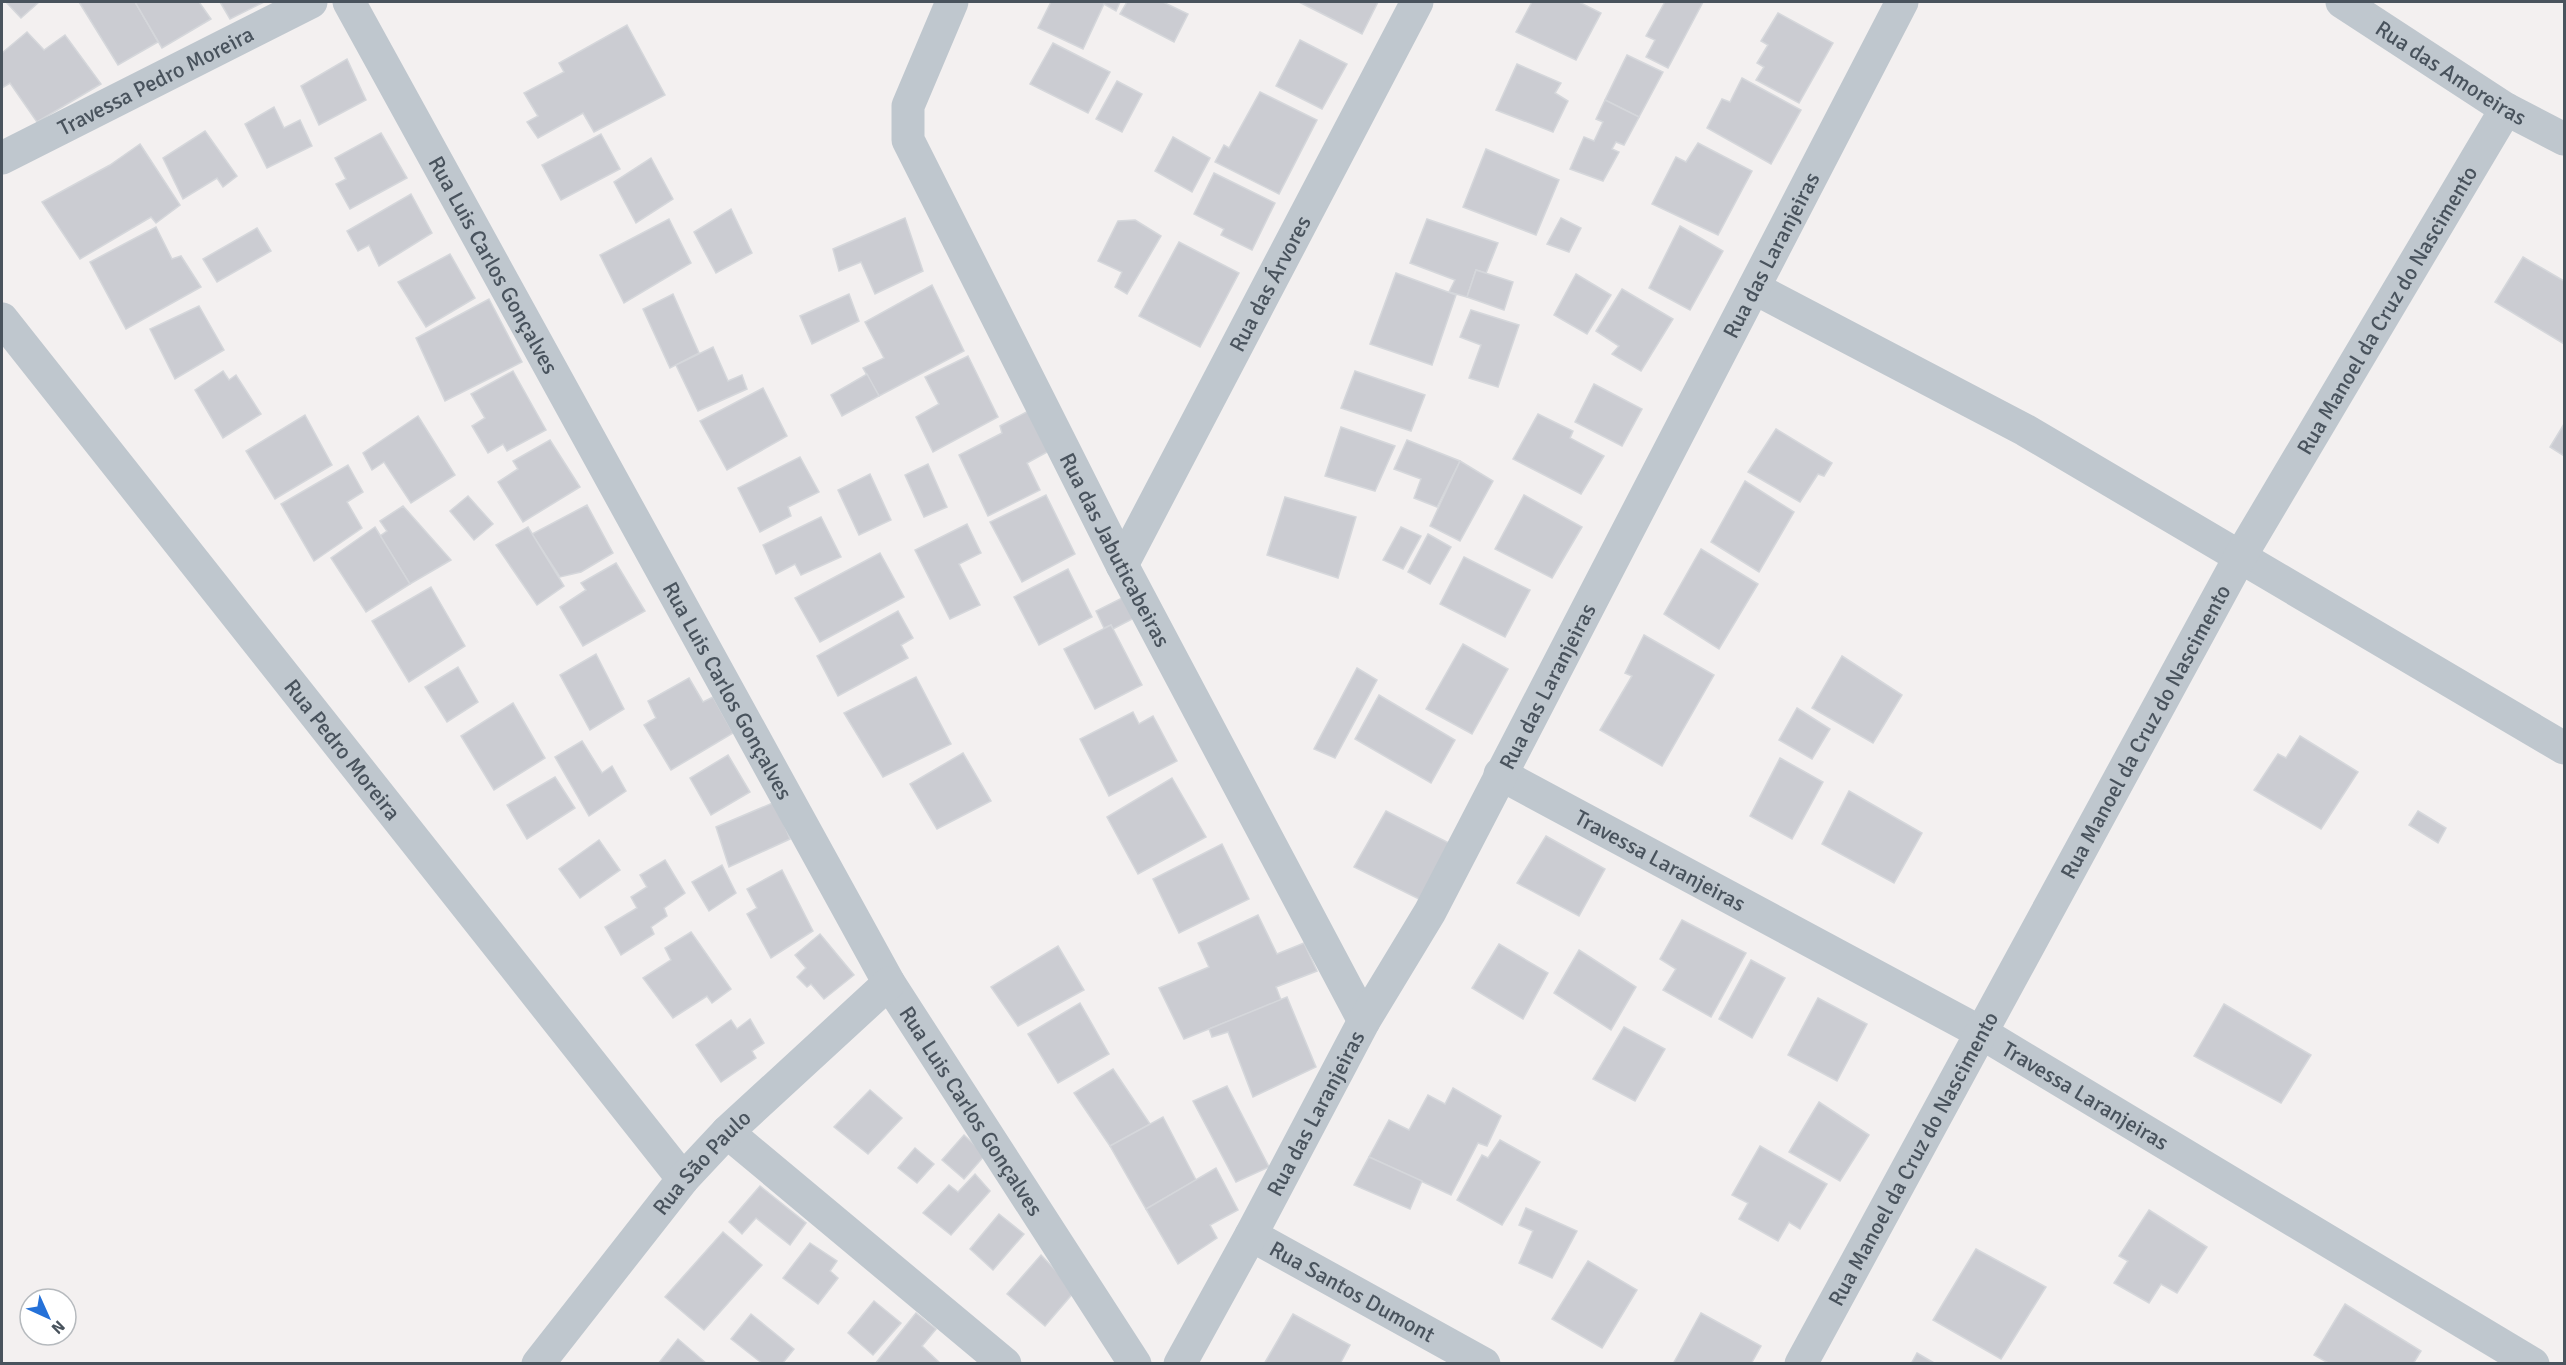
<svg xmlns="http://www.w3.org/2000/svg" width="2566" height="1365" font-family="Signika,sans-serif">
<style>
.building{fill:#cbccd2;stroke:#d5d7db;stroke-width:1.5}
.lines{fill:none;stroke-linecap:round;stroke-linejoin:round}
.minor{stroke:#bfc7ce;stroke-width:33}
.labels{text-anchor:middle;stroke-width:4.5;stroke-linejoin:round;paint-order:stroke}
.street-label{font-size:22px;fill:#49535d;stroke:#fff}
</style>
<rect width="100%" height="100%" fill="#f3f0f0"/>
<!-- building -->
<g class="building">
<path d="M6,2H39L21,18Z"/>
<path d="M79,2H135L158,42L118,65Z"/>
<path d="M135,2H199L211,19L162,48Z"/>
<path d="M220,2H264L230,19Z"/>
<path d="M1051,2H1120L1116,11L1104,4L1083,49L1038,28Z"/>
<path d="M1127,2H1163L1188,14L1174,42L1120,14Z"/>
<path d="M1299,2H1378L1362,34Z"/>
<path d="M1532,2H1579L1601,13L1576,60L1516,32Z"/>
<path d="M1665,2H1703L1668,68L1646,57L1655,40L1646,36Z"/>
<path d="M1778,13L1833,43L1799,103L1756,80L1764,67L1757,63L1768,45L1761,41Z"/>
<path d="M627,25L665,95L594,132L583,113L538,138L527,122L538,116L524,93L564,72L559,63Z"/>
<path d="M27,32L44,50L65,35L101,84L37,122L10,83L2,88V53Z"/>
<path d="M1300,40L1347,64L1322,109L1276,86Z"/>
<path d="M1053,43L1110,72L1088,113L1030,84Z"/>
<path d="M1627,55L1663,72L1639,117L1605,100Z"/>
<path d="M347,59L366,100L319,125L301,86Z"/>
<path d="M1517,64L1561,83L1555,93L1568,101L1553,132L1496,110Z"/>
<path d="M1742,78L1801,110L1771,164L1707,128L1722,99L1730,102Z"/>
<path d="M1117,81L1142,94L1122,132L1096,119Z"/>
<path d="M1260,92L1317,120L1279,194L1215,162L1224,145L1229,148Z"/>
<path d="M1605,100L1639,117L1624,145L1616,142L1612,149L1619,152L1603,181L1570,169L1584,137L1594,141L1603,122L1596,119Z"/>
<path d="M274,107L284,128L300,120L312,146L267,168L245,124Z"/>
<path d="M205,131L237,176L223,187L217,178L183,199L163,158Z"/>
<path d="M381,133L407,178L350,209L336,184L346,179L335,158Z"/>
<path d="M601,134L620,169L561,200L542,165Z"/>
<path d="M1173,137L1210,158L1192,192L1155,171Z"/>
<path d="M1698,143L1752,171L1718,235L1652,204L1676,157L1686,162Z"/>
<path d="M140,144L180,205L156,223L151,217L80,259L42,202L110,165Z"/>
<path d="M1486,149L1559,180L1536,235L1463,207Z"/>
<path d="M651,158L673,199L636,223L614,182Z"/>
<path d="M1214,173L1275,203L1252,250L1221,235L1224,229L1194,214Z"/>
<path d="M411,194L432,233L379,266L369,245L358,251L347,231Z"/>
<path d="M731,209L752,253L716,273L694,232Z"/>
<path d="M905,218L923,271L875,294L861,262L839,271L833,249Z"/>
<path d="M1561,218L1581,228L1569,252L1547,244Z"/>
<path d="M669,219L691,263L624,303L600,255Z"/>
<path d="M1427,219L1498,243L1486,273L1476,270L1467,297L1449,292L1455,280L1410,263Z"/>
<path d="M1135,220L1161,236L1127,294L1115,287L1122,272L1098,261L1118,221Z"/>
<path d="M1680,226L1723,251L1690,310L1649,288Z"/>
<path d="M156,227L172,259L181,256L201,287L126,329L90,262Z"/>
<path d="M257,228L271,251L217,282L203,259Z"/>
<path d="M1179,242L1239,273L1200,347L1139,316Z"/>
<path d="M450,254L475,298L426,327L398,282Z"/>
<path d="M2523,257L2564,281V344L2495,302Z"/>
<path d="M1476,270L1513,282L1504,310L1467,297Z"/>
<path d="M1396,273L1456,295L1432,365L1370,344Z"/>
<path d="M1576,274L1611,295L1587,334L1554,315Z"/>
<path d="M932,285L964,351L879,396L863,368L884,358L865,322Z"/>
<path d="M1622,289L1673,319L1641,371L1612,354L1619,346L1596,331Z"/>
<path d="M673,294L699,353L670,368L643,309Z"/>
<path d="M849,294L859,321L812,344L800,316Z"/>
<path d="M489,299L522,362L445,401L416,338Z"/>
<path d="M199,306L224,350L175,379L150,329Z"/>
<path d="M1471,310L1519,325L1498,387L1469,378L1481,345L1460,337Z"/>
<path d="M713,347L728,381L742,375L747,389L698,411L676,365Z"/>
<path d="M968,356L998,417L933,452L916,417L939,404L925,377Z"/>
<path d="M223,371L229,380L236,375L261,414L223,438L195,390Z"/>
<path d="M513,371L546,430L507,451L503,444L488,453L472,426L485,418L471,394Z"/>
<path d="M1355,371L1425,395L1411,431L1341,408Z"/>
<path d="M867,374L879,396L842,416L831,395Z"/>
<path d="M1594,384L1642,409L1622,446L1575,422Z"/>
<path d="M763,388L787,436L727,470L700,421Z"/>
<path d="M1032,409L1051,450L1027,463L1040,490L988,516L959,455L1002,433L1000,426Z"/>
<path d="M1538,414L1573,431L1570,438L1604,456L1581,494L1513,459Z"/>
<path d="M305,415L332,465L275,499L246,451Z"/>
<path d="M418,416L455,475L411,503L384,462L372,470L363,453Z"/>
<path d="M2564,424V456L2550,447Z"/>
<path d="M1341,427L1395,446L1375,491L1325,476Z"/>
<path d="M1776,429L1832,463L1824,476L1818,474L1800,502L1748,472Z"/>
<path d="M550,440L580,487L523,522L498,482L518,469L513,461Z"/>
<path d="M1407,440L1460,461L1437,507L1414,498L1421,479L1394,469Z"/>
<path d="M800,457L819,492L788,507L791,516L760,532L738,488Z"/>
<path d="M1460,461L1493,481L1460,541L1430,526Z"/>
<path d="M928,464L947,507L924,517L905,475Z"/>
<path d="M348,465L363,492L347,502L362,528L314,561L281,504Z"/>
<path d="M870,474L891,520L859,535L838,490Z"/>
<path d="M1745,481L1794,512L1759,572L1711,542Z"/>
<path d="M1046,495L1075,554L1022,582L990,522Z"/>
<path d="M1524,495L1582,527L1552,578L1495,549Z"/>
<path d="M468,496L493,524L474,540L450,511Z"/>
<path d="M1285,497L1356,517L1338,578L1267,555Z"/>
<path d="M587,505L613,553L581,572L560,577L532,534Z"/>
<path d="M403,506L451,560L410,584L380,536L387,531L380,521Z"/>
<path d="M821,517L841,557L801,575L795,564L776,574L763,545Z"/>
<path d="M967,524L981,553L959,564L980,605L950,619L915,550Z"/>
<path d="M375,527L410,584L366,612L331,558Z"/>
<path d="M528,527L564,586L537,605L496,545Z"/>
<path d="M1401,527L1421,536L1403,569L1383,560Z"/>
<path d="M1428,534L1451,547L1430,584L1408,572Z"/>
<path d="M1701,549L1758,584L1719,649L1664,614Z"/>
<path d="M880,553L904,597L820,642L795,598Z"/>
<path d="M1464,557L1530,590L1505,637L1440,604Z"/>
<path d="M616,563L645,611L583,646L560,607L586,590L581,583Z"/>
<path d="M1068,569L1092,617L1039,645L1014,597Z"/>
<path d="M431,587L465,646L409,682L372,621Z"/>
<path d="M1130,594L1140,615L1113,629L1111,625L1104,628L1096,611Z"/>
<path d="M898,611L913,638L901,645L908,658L838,696L817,656Z"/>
<path d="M1111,625L1142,685L1095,709L1064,649Z"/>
<path d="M1644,635L1714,675L1662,766L1600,730L1632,676L1625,673Z"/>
<path d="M1463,644L1508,669L1472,734L1426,709Z"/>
<path d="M596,654L624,709L590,730L560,675Z"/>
<path d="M1842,656L1902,695L1873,743L1812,708Z"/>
<path d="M458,667L478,702L447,722L425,687Z"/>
<path d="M1357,668L1377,680L1335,758L1314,749Z"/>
<path d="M916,677L951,744L883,777L844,713Z"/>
<path d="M689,678L703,702L713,697L733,733L671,770L644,725L656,718L648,701Z"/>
<path d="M1379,695L1455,740L1431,783L1355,739Z"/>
<path d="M513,703L545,758L494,790L461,736Z"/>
<path d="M1797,708L1830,729L1812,759L1779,740Z"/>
<path d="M1133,712L1139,724L1153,716L1177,761L1109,796L1080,739Z"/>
<path d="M2300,736L2358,772L2321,829L2254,790L2278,754L2286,758Z"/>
<path d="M582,741L602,773L612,766L626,791L589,816L555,757Z"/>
<path d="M963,753L991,801L937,829L910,784Z"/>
<path d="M728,755L750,792L711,815L690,778Z"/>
<path d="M1780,758L1823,782L1792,839L1750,816Z"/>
<path d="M555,777L575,808L527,839L507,805Z"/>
<path d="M1172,778L1206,837L1138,874L1107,817Z"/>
<path d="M1849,791L1922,833L1894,883L1822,844Z"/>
<path d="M775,802L790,839L729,867L716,827Z"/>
<path d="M1386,811L1453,845L1423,901L1354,867Z"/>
<path d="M2418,811L2446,828L2438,843L2409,825Z"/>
<path d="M1546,836L1605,869L1579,916L1517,883Z"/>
<path d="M599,840L620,870L580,898L559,869Z"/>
<path d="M1222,844L1249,899L1179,933L1153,879Z"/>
<path d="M665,860L685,893L664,908L667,916L651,927L654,934L621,955L605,927L637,908L631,897L647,887L640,875Z"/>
<path d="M722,865L736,893L709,911L692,882Z"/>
<path d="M782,870L813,931L771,958L747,914L757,908L747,889Z"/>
<path d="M1258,915L1277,954L1304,943L1317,971L1276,987L1281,1000L1184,1039L1159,988L1209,967L1198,943Z"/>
<path d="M1682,920L1746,953L1711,1017L1663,990L1676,969L1660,959Z"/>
<path d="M691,932L731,989L712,1003L707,996L673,1018L643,978L671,960L665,948Z"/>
<path d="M820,934L854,975L824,999L811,984L807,987L797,977L806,968L795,955Z"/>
<path d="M1499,944L1548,973L1523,1019L1472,988Z"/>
<path d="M1058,946L1084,990L1018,1026L991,987Z"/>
<path d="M1579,950L1636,987L1611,1030L1554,993Z"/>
<path d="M1751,960L1785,978L1752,1038L1719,1019Z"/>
<path d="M1287,997L1316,1067L1253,1097L1228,1032L1212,1037L1209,1029Z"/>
<path d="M1818,998L1867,1024L1837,1081L1788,1055Z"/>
<path d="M1080,1003L1109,1054L1058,1083L1028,1034Z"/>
<path d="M2224,1004L2311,1055L2281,1103L2194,1056Z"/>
<path d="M750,1019L764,1043L752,1051L756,1058L721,1082L696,1045L731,1020L737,1029Z"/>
<path d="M1624,1027L1665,1049L1635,1101L1593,1079Z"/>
<path d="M1113,1069L1150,1124L1110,1146L1074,1093Z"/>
<path d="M1227,1086L1269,1167L1236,1182L1193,1101Z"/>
<path d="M1453,1088L1501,1116L1487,1146L1478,1143L1451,1195L1369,1157L1389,1120L1409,1130L1428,1095L1445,1104Z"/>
<path d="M870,1090L902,1118L868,1154L834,1127Z"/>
<path d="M1819,1102L1869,1135L1840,1181L1789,1152Z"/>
<path d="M1163,1117L1196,1180L1146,1209L1110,1146Z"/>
<path d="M964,1135L985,1155L964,1179L942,1160Z"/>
<path d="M1500,1140L1540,1162L1502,1225L1457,1200L1482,1155L1488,1158Z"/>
<path d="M1760,1146L1827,1184L1800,1229L1789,1222L1778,1241L1739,1219L1748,1203L1732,1195Z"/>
<path d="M915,1148L934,1164L917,1183L898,1168Z"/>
<path d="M1369,1157L1422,1181L1410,1209L1354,1185Z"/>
<path d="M1216,1168L1238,1210L1210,1225L1217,1238L1178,1264L1146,1209Z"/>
<path d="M975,1174L990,1191L951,1235L923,1213L949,1185L958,1192Z"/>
<path d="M760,1186L806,1223L790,1245L756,1218L742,1234L729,1222Z"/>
<path d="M1526,1208L1577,1231L1552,1278L1519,1263L1533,1231L1519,1225Z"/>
<path d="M2149,1210L2207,1247L2177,1293L2161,1284L2149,1303L2114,1283L2128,1261L2119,1256Z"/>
<path d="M999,1214L1024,1234L993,1270L970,1249Z"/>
<path d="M723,1232L762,1265L704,1330L665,1297Z"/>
<path d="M810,1243L837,1261L830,1271L838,1278L818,1304L783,1278Z"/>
<path d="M1976,1249L2046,1287L2001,1359L1933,1320Z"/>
<path d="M1041,1255L1075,1291L1045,1326L1007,1294Z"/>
<path d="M1588,1261L1637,1290L1602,1348L1552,1319Z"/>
<path d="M874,1301L901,1323L873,1355L848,1333Z"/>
<path d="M2345,1304L2421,1351L2413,1364H2330L2314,1355Z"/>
<path d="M916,1313L936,1329L922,1346L941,1364H875Z"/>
<path d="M1701,1313L1761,1346L1751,1364H1673Z"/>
<path d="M751,1314L794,1349L782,1364H763L731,1339Z"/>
<path d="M1293,1314L1350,1345L1340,1364H1264Z"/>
<path d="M678,1339L707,1364H658Z"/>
<path d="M1917,1353L1936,1364H1911Z"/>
</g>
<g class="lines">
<!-- minor -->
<g class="minor">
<path id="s1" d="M349,2L889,983L1135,1364"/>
<path id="s2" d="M952,2L908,106V140L1122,565L1364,1021"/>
<path id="s3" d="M2342,2L2506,109L2564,139"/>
<path id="s4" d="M2,158L311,2"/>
<path d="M1754,288L2025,430L2564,748"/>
<path id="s5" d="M2,319L683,1179"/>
<path id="s6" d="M1122,565L1417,2"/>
<path id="s7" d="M1500,774L1980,1032L2533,1364"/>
<path d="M727,1132L1005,1364"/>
<path id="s8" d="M1251,1235L1484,1364"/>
<path id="s9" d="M538,1364L683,1179L727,1132L889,983"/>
<path id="s10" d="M1180,1364L1251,1235L1364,1021L1430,912L1902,2"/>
<path id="s11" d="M1801,1364L2240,557L2506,109"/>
</g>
</g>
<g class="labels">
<!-- street labels -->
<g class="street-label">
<text dy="8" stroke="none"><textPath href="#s3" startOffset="130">Rua das Amoreiras</textPath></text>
<text dy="8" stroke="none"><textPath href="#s4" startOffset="172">Travessa Pedro Moreira</textPath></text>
<text dy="8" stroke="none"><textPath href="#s10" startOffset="1257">Rua das Laranjeiras</textPath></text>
<text dy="8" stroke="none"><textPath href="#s1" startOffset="300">Rua Luis Carlos Gonçalves</textPath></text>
<text dy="8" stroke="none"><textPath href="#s6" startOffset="318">Rua das Árvores</textPath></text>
<text dy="8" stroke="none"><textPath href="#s11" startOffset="1206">Rua Manoel da Cruz do Nascimento</textPath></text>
<text dy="8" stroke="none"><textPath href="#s2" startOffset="606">Rua das Jabuticabeiras</textPath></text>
<text dy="8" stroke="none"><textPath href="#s10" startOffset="771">Rua das Laranjeiras</textPath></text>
<text dy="8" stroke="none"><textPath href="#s1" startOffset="786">Rua Luis Carlos Gonçalves</textPath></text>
<text dy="8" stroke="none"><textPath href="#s11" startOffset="720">Rua Manoel da Cruz do Nascimento</textPath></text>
<text dy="8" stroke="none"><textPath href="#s5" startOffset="549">Rua Pedro Moreira</textPath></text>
<text dy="8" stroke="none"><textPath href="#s7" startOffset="182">Travessa Laranjeiras</textPath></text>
<text dy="8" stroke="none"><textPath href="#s7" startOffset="668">Travessa Laranjeiras</textPath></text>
<text dy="8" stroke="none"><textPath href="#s1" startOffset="1272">Rua Luis Carlos Gonçalves</textPath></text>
<text dy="8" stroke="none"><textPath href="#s10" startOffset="285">Rua das Laranjeiras</textPath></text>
<text dy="8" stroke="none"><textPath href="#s11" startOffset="234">Rua Manoel da Cruz do Nascimento</textPath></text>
<text dy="8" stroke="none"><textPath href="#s9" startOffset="260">Rua São Paulo</textPath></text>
<text dy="8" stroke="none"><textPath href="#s8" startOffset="116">Rua Santos Dumont</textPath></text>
</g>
</g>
<!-- border -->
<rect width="2566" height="1365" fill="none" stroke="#49535d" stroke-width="6"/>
<!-- north arrow -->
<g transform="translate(48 1317) rotate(135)"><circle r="28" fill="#ffffff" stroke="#b6babe" stroke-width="1.5"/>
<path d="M0-4.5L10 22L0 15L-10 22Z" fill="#2571d8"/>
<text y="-9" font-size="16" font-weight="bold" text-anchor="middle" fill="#49535d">N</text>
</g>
</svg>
